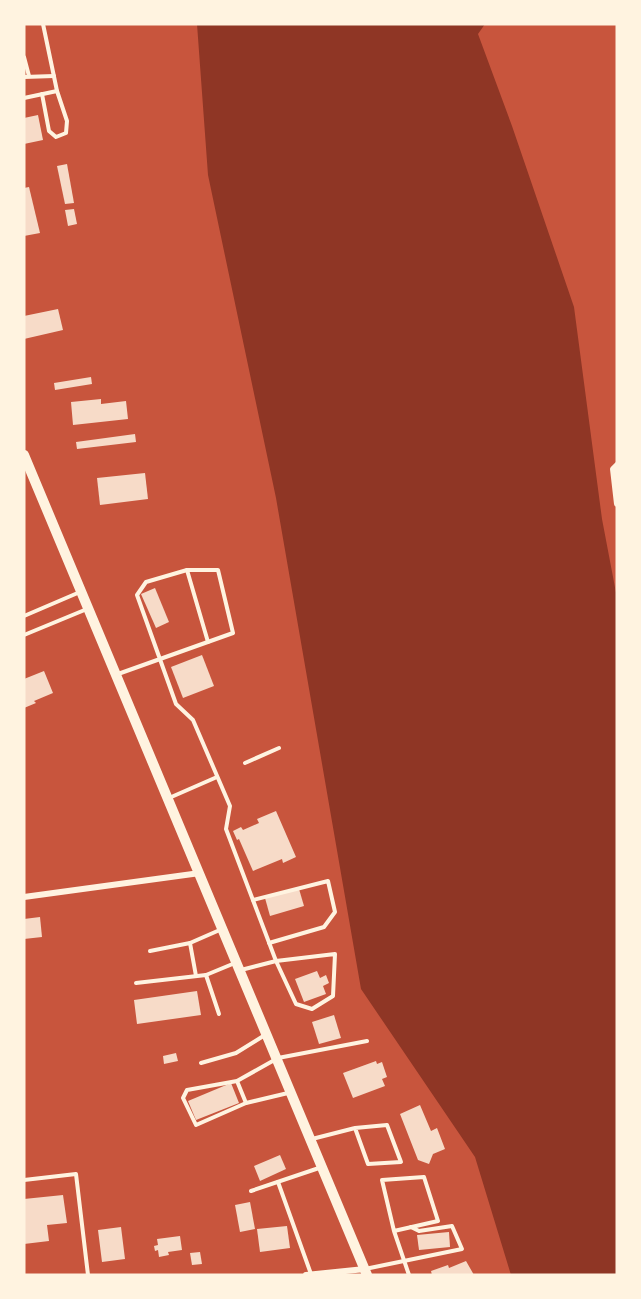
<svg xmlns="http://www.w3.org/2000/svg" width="641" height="1299" font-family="'Archivo Narrow',sans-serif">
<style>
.water{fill:#8f3625}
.building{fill:#f7dbc8}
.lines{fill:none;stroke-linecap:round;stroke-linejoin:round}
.service{stroke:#fff3e0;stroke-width:4}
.minor{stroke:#fff3e0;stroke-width:6}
.secondary{stroke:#fff3e0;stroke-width:10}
</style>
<rect width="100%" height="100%" fill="#c8553d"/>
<!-- water -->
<path class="water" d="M197,24H485L478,34L512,126L574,307L602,519L617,598V1275H511L475,1157L361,989L276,498L208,175Z"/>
<!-- building -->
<g class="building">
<path d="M38,115L43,140L24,144V118Z"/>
<path d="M67,164L74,203L65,204L57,166Z"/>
<path d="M29,187L40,233L24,236V188Z"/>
<path d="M74,209L77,224L68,226L65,210Z"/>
<path d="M58,309L63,330L24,339V316Z"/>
<path d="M91,377L92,384L55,390L54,383Z"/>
<path d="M101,399V404L126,401L128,419L73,425L71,402Z"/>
<path d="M135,434L136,442L77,449L76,442Z"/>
<path d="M145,473L148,499L100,505L97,478Z"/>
<path d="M155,588L169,622L156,628L141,594Z"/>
<path d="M202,655L214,686L183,698L171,667Z"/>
<path d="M44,671L53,693L34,701L36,703L24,708V679Z"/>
<path d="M276,811L296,857L283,863L282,859L253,871L239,839L237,840L233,831L241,827L243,830L259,823L257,819Z"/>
<path d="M299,889L304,906L270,916L265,898Z"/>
<path d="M40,917L42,937L24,939V919Z"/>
<path d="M317,971L320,978L326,975L329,983L323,986L326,994L304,1002L295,979Z"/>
<path d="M197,991L201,1015L137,1024L134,1000Z"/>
<path d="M334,1015L341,1038L319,1044L312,1022Z"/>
<path d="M176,1053L178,1061L164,1064L163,1056Z"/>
<path d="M376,1061L377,1064L382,1062L387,1077L382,1079L385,1086L353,1098L343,1073Z"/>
<path d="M231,1083L239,1103L196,1120L188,1101Z"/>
<path d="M420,1105L431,1131L437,1128L445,1149L433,1154L429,1164L418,1160L400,1114Z"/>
<path d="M280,1155L286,1169L260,1181L254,1166Z"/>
<path d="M63,1195L67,1223L47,1225L49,1241L24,1244V1199Z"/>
<path d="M250,1202L255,1229L240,1232L235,1205Z"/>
<path d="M287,1226L290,1248L260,1252L257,1229Z"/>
<path d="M121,1227L125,1259L102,1262L98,1230Z"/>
<path d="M449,1232L450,1247L419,1250L417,1235Z"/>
<path d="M180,1236L182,1250L168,1252L169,1255L159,1257L158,1250L155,1251L154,1246L158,1245L157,1239Z"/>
<path d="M200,1252L202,1264L192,1265L190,1253Z"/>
<path d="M466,1261L474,1275H432L431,1271L448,1265L449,1268Z"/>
</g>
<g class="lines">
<!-- service -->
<g class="service">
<path d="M24,57L29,76"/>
<path d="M24,77L54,76"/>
<path d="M42,94L49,131L56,137L66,133L67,121L57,91L43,24"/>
<path d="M24,98L57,91"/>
<path d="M187,570L208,642"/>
<path d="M24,616L80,592"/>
<path d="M24,635L87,609"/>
<path d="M118,674L233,633L218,570H187L146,582L137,595L176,704L193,720L230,806L226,829L276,961L296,1004L312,1009L333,996L335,954L276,961L241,970"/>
<path d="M245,763L279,748"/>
<path d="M169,798L217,777"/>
<path d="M253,900L328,881L335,912L324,927L269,943"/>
<path d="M190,943L222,929"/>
<path d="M150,951L190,943L196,976"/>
<path d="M206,975L219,1014"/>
<path d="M136,983L206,975L235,963"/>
<path d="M201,1063L236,1053L265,1035"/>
<path d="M237,1081L246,1103"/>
<path d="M288,1093L246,1103L196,1125L183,1098L187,1090L237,1081L278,1058L367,1041"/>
<path d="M312,1139L355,1128L387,1125L401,1162L368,1164L355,1128"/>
<path d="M24,1180L76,1174L88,1275"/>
<path d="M278,1182L311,1274"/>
<path d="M251,1191L322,1167"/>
<path d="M394,1231L438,1221L424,1177L382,1180L394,1231L409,1275"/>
<path d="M365,1269L462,1249L452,1226L419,1231L411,1227"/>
</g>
<!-- minor -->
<g class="minor">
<path d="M617,465L613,469L617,504"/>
<path d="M24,897L200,873"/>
<path d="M306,1275L365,1269"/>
</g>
<!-- secondary -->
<path class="secondary" d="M24,455L367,1275"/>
</g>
<!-- border -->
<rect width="641" height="1299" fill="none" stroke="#fff3e0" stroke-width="51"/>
</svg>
